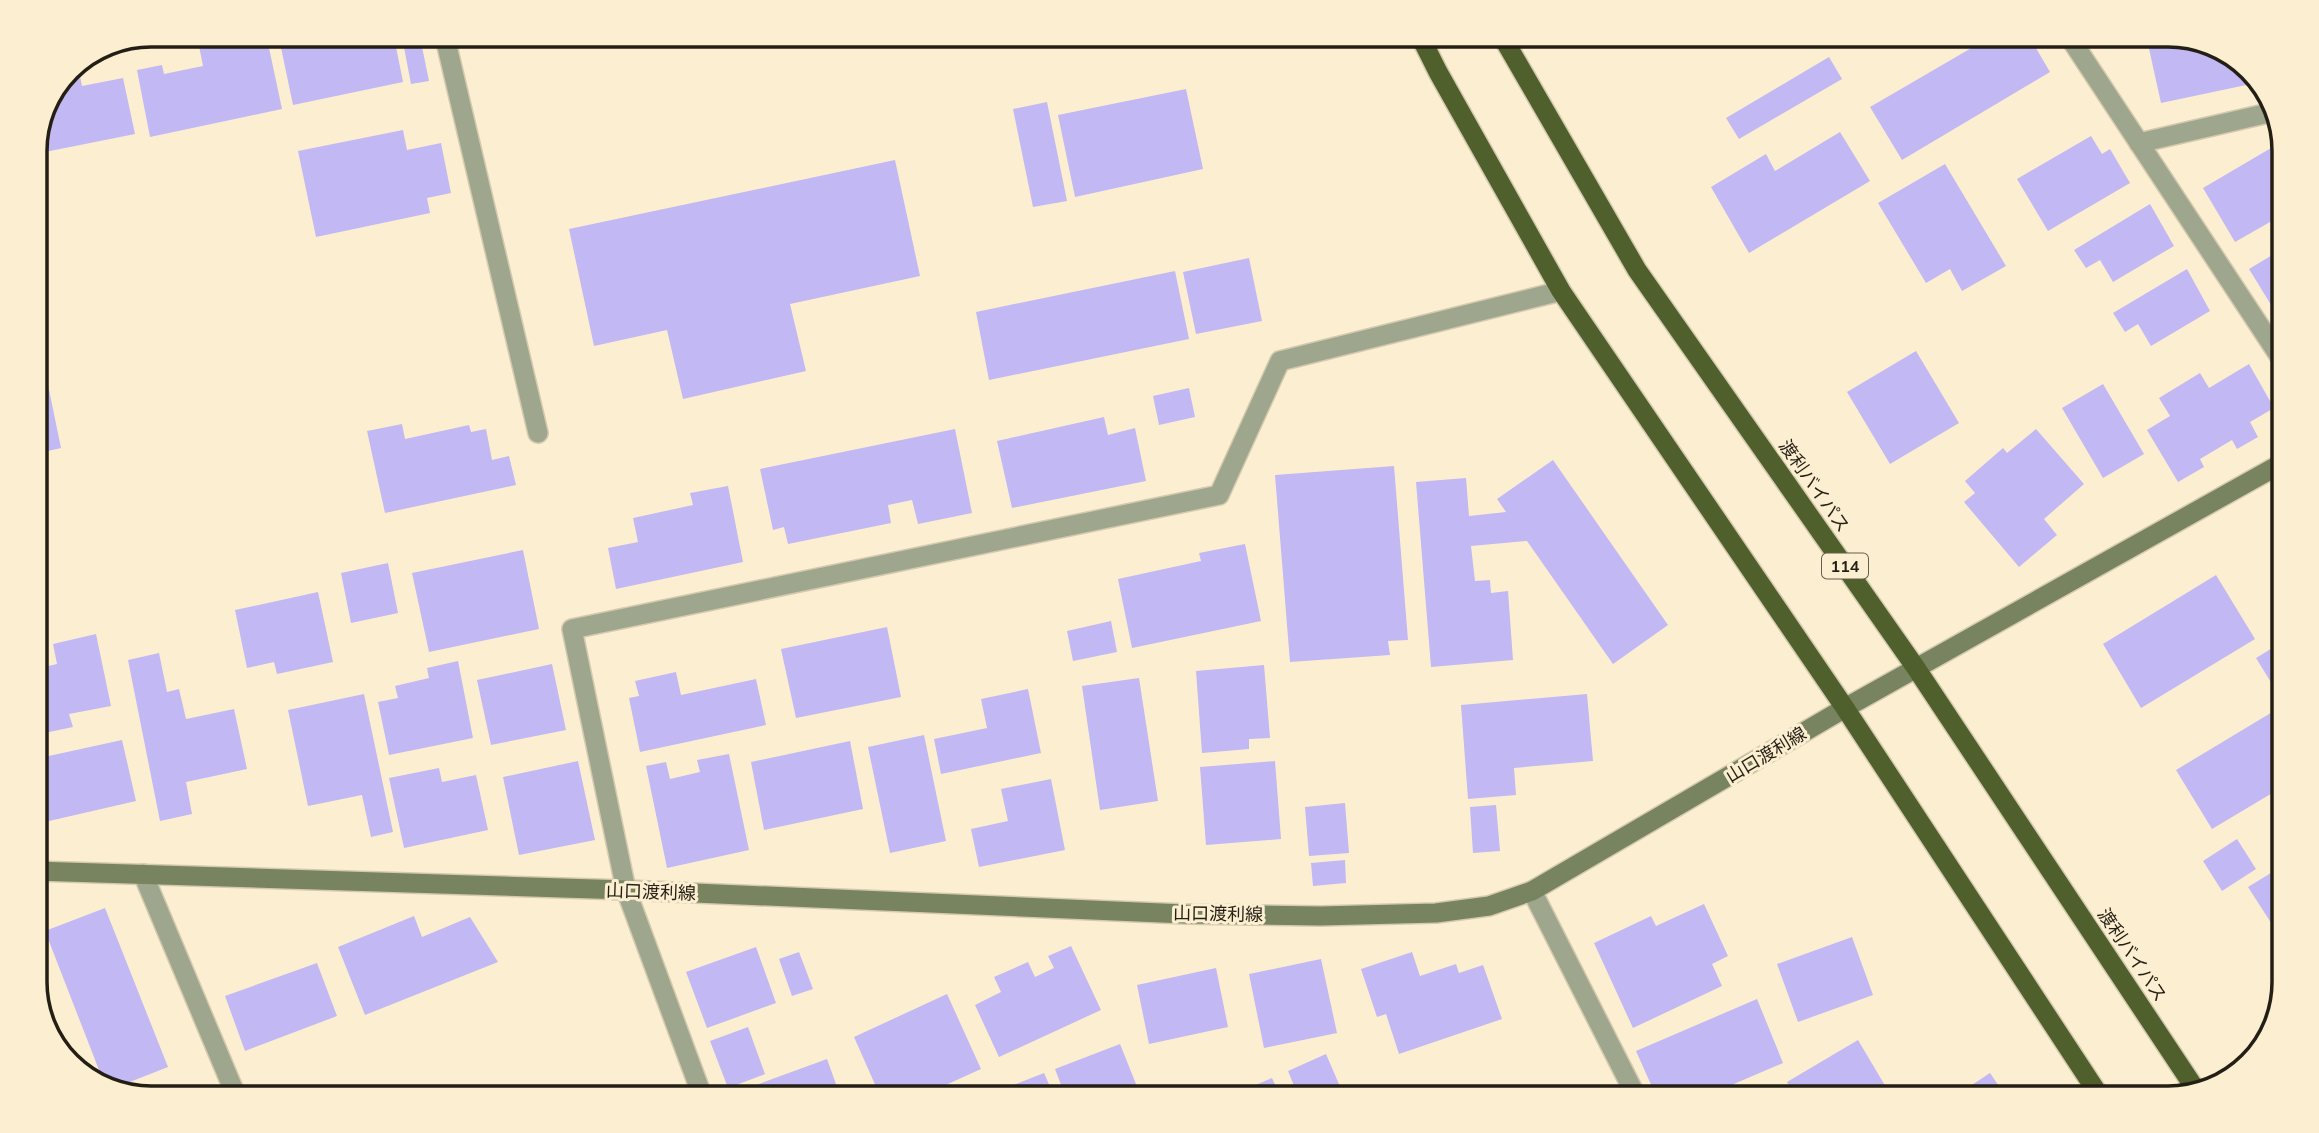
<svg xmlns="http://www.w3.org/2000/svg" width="2319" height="1133" font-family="Mulish,'Noto Sans JP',sans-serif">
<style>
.building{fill:#c2b8f3}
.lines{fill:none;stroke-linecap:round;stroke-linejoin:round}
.minor-casing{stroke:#d5caaf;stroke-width:22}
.secondary-casing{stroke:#d5caaf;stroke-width:22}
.trunk-casing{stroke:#d5caaf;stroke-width:22}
.path{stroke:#b3a991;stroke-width:4.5;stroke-dasharray:2 5;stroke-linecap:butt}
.minor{stroke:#9ea78e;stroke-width:19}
.secondary{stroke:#77845f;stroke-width:19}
.trunk{stroke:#50602d;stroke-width:19}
.labels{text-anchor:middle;stroke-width:6;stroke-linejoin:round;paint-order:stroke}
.shield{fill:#fcefd1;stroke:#655d4d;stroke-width:2}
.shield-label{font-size:16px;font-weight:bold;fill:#241f14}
.street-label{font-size:18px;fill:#241f14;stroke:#fcefd1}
.rim{fill:none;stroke:#241f14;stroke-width:3.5}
</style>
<rect width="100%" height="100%" fill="#fcefd1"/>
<!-- building -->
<g class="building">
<path d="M2146,35H2168L2219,47L2249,73L2251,84L2161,103Z"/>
<path d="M1992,36H2029L2050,72L1902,160L1870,107Z"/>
<path d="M395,42L403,82L293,105L280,43Z"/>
<path d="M403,42H421L429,81L411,84Z"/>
<path d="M210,43H268L282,109L150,137L137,70L162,65L164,74L203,66L199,46Z"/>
<path d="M1829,57L1842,79L1739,139L1726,118Z"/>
<path d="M78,67L82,86L123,78L135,134L35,154V144L69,69Z"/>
<path d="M1186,89L1203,169L1075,197L1058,115Z"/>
<path d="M1047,102L1067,201L1033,207L1013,109Z"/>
<path d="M403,130L407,150L441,143L451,193L427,198L430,213L316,237L298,151Z"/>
<path d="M1840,132L1870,181L1749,253L1711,187L1766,154L1775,171Z"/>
<path d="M2091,136L2102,154L2110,149L2130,183L2048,231L2017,179Z"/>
<path d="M2283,141L2284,214L2235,242L2203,188Z"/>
<path d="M895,160L920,276L790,304L806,371L683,399L667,330L594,346L569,229Z"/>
<path d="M1945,164L2006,266L1962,291L1950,269L1926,283L1878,203Z"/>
<path d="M2150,204L2174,246L2113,282L2100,260L2086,268L2074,250Z"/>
<path d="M2284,248V326L2249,269Z"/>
<path d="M1249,258L1262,321L1196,334L1183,272Z"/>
<path d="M2187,269L2210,311L2151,346L2138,324L2125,332L2113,313Z"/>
<path d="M1175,271L1189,339L989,380L976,312Z"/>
<path d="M1916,351L1959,423L1890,464L1847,392Z"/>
<path d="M2249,364L2274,408L2250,422L2258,437L2237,449L2232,440L2200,459L2204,467L2178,482L2147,430L2170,416L2159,398L2200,373L2209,388Z"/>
<path d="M47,380L61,448L35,454V382Z"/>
<path d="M2103,384L2144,454L2103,478L2062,408Z"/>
<path d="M1189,388L1195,417L1159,425L1153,396Z"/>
<path d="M1104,417L1108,435L1135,428L1146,481L1012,508L997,441Z"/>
<path d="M402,424L405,439L469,425L471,432L486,429L492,460L509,456L516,485L385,513L367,431Z"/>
<path d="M955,429L972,513L918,524L912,500L888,505L891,523L788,544L784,527L773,530L760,469Z"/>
<path d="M2036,429L2084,484L2044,519L2057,535L2019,567L1964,502L1975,493L1965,481L2003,448L2007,453Z"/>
<path d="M1553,460L1668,625L1613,664L1527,541L1471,546L1475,581L1490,580L1491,593L1508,591L1513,660L1431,667L1416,482L1466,478L1469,516L1506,512L1497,499Z"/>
<path d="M1394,466L1408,640L1388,641L1390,655L1290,662L1275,475Z"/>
<path d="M728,486L743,562L616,589L608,548L638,542L633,518L693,505L690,493Z"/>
<path d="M1245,544L1261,621L1132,648L1118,579L1201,561L1199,553Z"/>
<path d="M523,550L539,629L429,652L412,573Z"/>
<path d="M388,563L398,613L351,623L341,573Z"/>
<path d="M2216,575L2255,639L2141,708L2103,644Z"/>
<path d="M318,592L333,662L277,674L274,662L247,668L235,610Z"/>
<path d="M1111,621L1117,652L1073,661L1067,631Z"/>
<path d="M887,627L901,697L796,718L781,649Z"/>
<path d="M96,634L111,706L69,714L73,727L35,735V669L57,664L53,644Z"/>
<path d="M2279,644L2284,652V677L2272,684L2256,658Z"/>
<path d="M159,653L167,692L179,689L186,719L234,709L247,769L186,782L192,814L160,821L128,660Z"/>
<path d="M458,661L473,738L389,755L378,702L398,698L395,686L429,678L427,668Z"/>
<path d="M552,664L566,730L491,745L477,680Z"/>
<path d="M1264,665L1270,738L1249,739V749L1202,753L1196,671Z"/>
<path d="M676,672L681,695L756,679L766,725L640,752L629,698L639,696L635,681Z"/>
<path d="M1139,678L1158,801L1100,810L1082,686Z"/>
<path d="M1028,689L1041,753L941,774L934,739L987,728L981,699Z"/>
<path d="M364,694L393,832L371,837L362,795L308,806L288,710Z"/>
<path d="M1587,694L1593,761L1514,768L1516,795L1468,799L1461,705Z"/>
<path d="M2284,705V786L2212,829L2176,770Z"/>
<path d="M924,735L946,841L890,853L868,747Z"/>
<path d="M122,740L136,801L36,824L35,759Z"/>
<path d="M850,741L863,809L764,830L751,762Z"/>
<path d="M729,754L749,850L667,868L646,766L666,762L670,779L700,772L697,760Z"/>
<path d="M578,761L595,840L519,855L503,777Z"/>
<path d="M1275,761L1281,839L1206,845L1200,767Z"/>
<path d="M439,768L442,782L476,775L488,830L404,848L389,778Z"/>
<path d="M1051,779L1065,850L979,867L971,829L1008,821L1001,789Z"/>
<path d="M1345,803L1349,853L1309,856L1305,807Z"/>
<path d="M1496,805L1500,851L1473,853L1470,807Z"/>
<path d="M2237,839L2256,869L2222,891L2203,861Z"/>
<path d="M1345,860L1346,883L1313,886L1311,863Z"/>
<path d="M2284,865V943L2248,887Z"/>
<path d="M1704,904L1728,956L1712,964L1722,986L1633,1028L1594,943L1651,916L1656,926Z"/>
<path d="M105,908L168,1067L112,1089L106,1088L45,931Z"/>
<path d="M414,916L422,937L470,917L498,962L365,1015L338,947Z"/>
<path d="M1852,937L1873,995L1798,1022L1777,964Z"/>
<path d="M1071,946L1101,1010L999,1057L975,1005L1001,992L994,977L1028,962L1035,977L1054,968L1048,956Z"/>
<path d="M756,947L776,1003L707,1028L686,972Z"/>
<path d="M799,952L813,989L792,996L779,959Z"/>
<path d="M1412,952L1420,976L1456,964L1459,973L1483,965L1502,1019L1399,1054L1386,1014L1377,1017L1361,969Z"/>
<path d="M1321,959L1337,1033L1264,1048L1249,974Z"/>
<path d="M317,963L337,1016L245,1051L225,996Z"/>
<path d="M1216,968L1228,1027L1149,1044L1137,985Z"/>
<path d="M947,994L981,1069L917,1098H881L854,1037Z"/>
<path d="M1757,999L1783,1063L1701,1098H1657L1636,1051Z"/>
<path d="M748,1027L765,1074L728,1088L710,1041Z"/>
<path d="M1858,1040L1890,1094L1883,1098H1796L1787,1082Z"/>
<path d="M1120,1044L1138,1089L1114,1098H1066L1055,1069Z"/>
<path d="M1326,1054L1345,1098H1299L1288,1071Z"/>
<path d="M827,1059L841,1098H752L748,1088Z"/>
<path d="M1044,1073L1055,1098H981Z"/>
<path d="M1990,1073L2007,1098H1952Z"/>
<path d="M1272,1078L1281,1098H1225Z"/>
</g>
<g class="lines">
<!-- minor casing -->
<g class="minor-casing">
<g id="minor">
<path d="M2068,35L2284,363"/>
<path d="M446,42L538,433"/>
<path d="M2139,143L2273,112"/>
<path d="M143,874L237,1098"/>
<path d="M1532,891L1637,1098"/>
<path d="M703,1098L626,890L572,629L1219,495L1280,361L1561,291"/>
</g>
</g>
<!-- secondary casing -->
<g class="secondary-casing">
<path id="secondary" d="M35,871L626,890L1185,914L1321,916L1436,913L1489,906L1532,891L1845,708L2284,462"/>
</g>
<!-- trunk casing -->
<g class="trunk-casing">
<g id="trunk">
<path d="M1421,38L1438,72L1561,291L1845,708L2101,1098"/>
<path d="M1503,38L1637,270L1916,668L2196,1090"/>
</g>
</g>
<!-- path -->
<path class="path" d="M2259,1041L2273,1027"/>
<!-- minor -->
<use href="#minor" class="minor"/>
<!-- secondary -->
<use href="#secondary" class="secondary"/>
<!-- trunk -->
<use href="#trunk" class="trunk"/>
</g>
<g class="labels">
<!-- shield labels -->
<rect class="shield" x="1822" y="553.5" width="46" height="25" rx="5"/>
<g class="shield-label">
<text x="1845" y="572">114</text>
</g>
<!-- street labels -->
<g class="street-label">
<text transform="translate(1814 486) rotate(55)" y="6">渡利バイパス</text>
<text transform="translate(1766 755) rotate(-31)" y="6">山口渡利線</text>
<text transform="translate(651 892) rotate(2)" y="6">山口渡利線</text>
<text transform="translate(1218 914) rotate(1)" y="6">山口渡利線</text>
<text transform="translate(2132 955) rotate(56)" y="6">渡利バイパス</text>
</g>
</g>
<!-- crop -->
<path d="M0 0H2319V1133H0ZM151 47H2168A104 104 0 0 1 2272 151V982A104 104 0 0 1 2168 1086H151A104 104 0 0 1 47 982V151A104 104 0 0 1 151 47Z" fill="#fcefd1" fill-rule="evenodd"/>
<path class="rim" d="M151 47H2168A104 104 0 0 1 2272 151V982A104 104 0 0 1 2168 1086H151A104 104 0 0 1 47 982V151A104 104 0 0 1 151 47Z"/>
</svg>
